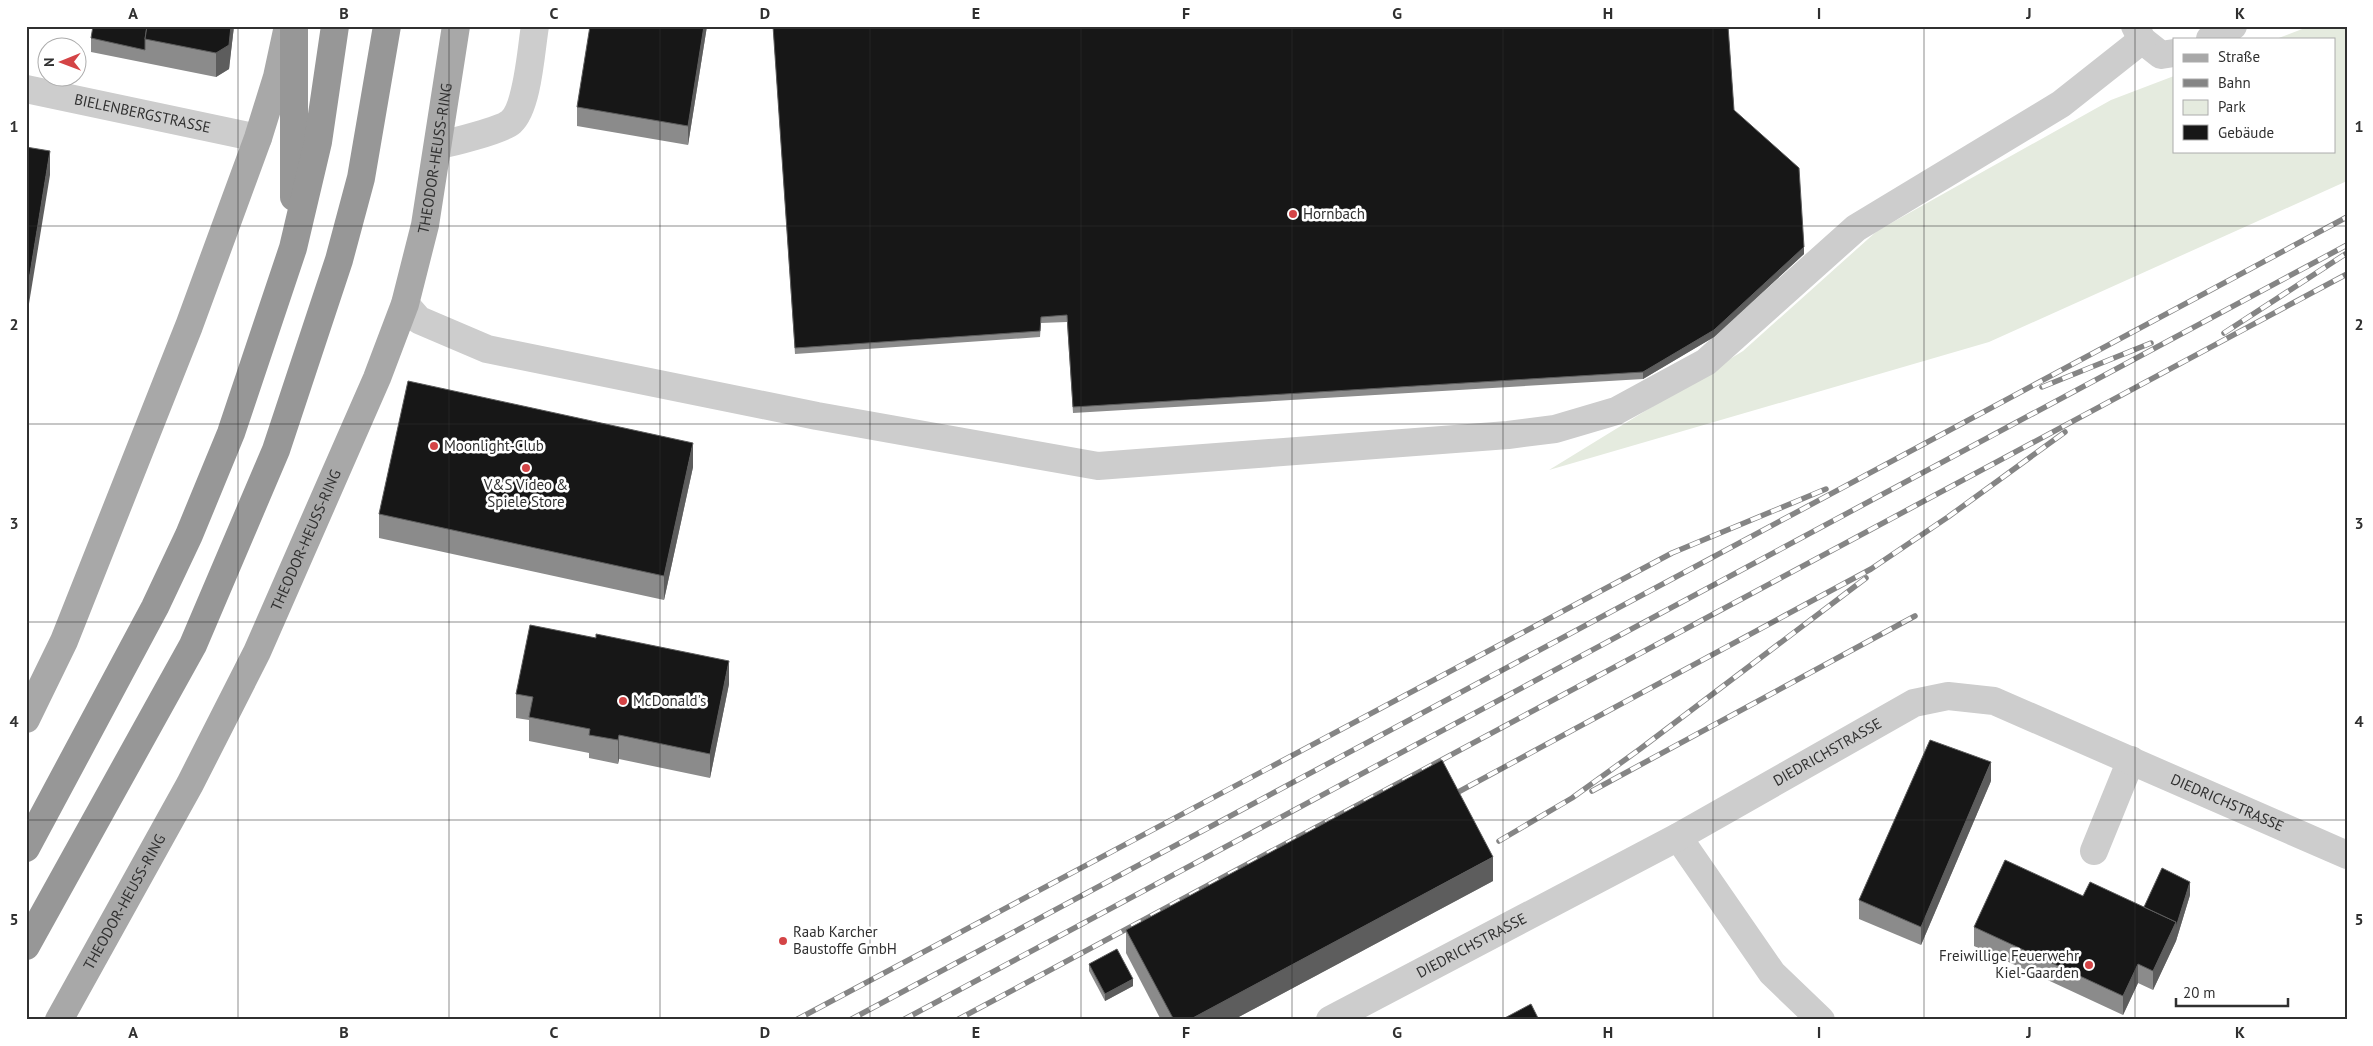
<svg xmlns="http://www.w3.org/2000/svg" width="2373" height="1046" font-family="'PT Sans',sans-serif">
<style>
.green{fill:#e5ebdf}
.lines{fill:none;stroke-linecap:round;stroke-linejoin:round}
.minor{stroke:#cdcdcd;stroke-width:28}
.major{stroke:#a8a8a8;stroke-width:28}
.highway{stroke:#979797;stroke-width:28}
.rail-casing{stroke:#858585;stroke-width:5.5}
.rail{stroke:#fff;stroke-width:4;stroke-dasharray:11;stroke-linecap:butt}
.wall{fill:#8b8b8b}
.shaded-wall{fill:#5d5d5d}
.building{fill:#171717;stroke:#5d5d5d}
.grid{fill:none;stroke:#303030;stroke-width:1;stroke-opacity:0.55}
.poi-dot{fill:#d44446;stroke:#fff;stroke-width:2}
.labels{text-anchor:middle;stroke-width:5;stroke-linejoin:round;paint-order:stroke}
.street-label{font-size:15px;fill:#303030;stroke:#fff}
.poi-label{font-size:15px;fill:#303030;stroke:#fff;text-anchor:start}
.neatline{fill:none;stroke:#303030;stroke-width:2}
.grid-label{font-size:16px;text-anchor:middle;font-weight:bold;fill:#303030}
</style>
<rect width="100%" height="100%" fill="#fff"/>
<!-- green -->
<path class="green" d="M2310,26H2347V181L1989,342L1549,470L1743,351L1877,231L2111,100L2174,76V151H2334V39H2276Z"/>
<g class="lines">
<!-- minor -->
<g class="minor">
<path d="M2135,26L2142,40L2161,55L2174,53"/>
<path d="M2210,39L2233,26"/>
<path id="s1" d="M26,89L258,138"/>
<path d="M438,145C451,143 502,130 511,122C528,107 531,49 535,26"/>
<path d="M405,304L419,320L487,349L817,416L1098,466L1508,435L1555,429L1616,411L1706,362L1856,228L2061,104L2142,40"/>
<path d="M1678,837L1772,973L1821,1020"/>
<path d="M2094,851L2131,760"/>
<path id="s2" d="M1330,1020L1678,837L1914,703L1948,696L1994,701L2347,855"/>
</g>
<!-- major -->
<g class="major">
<path d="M26,719L64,641L189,326L258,138L277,77L288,26"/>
<path id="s3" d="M59,1020L190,784L257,652L377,378L405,304L425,225L456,26"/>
</g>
<!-- highway -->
<g class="highway">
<path d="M294,197V26"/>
<path d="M26,848L155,607L189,535L231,433L293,248L318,142L335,26"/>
<path d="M26,946L193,645L276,450L339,260L361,178L387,26"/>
</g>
<!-- rail casing -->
<g class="rail-casing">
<g id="rail">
<path d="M2224,333L2347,253"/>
<path d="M2042,387L2151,343"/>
<path d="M1592,791L1915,616"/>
<path d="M1449,797L1871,569L1948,517L2065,432"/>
<path d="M1499,841L1572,798L1640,749L1866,578"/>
<path d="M796,1020L1672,553L1826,489"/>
<path d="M850,1020L2347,217"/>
<path d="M903,1020L2347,245"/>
<path d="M957,1020L2347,274"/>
</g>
</g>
<!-- rail -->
<use href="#rail" class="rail"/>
</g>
<!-- wall -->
<g class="wall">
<path d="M234,26L229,69L216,77L91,52V38Z"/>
<path d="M707,26L688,145L577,126V107Z"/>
<path d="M773,26H1728L1734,110L1804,254L1714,337L1643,379L1073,413L1067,322L1041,323L1040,337L795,354Z"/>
<path d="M693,467L664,600L379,538V514Z"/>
<path d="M729,684L710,778L619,759L618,764L589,758V753L529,741V720L516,718V694Z"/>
<path d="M1991,781L1921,945L1859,919V900Z"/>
<path d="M1493,881L1233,1020H1161L1126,953V930Z"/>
<path d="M2190,895L2176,941L2153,990L2138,983L2123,1015L1974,946V927L2083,896L2144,907Z"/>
<path d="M1089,964L1133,986L1105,1001L1089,971Z"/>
</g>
<!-- shaded-wall -->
<g class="shaded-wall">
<path d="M231,26H234L229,69L216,77V53Z"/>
<path d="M704,26H707L688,145V126Z"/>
<path d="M50,151V175L26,322V298Z"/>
<path d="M1804,247V254L1714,337L1643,379V372Z"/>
<path d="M693,443V467L664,600V576Z"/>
<path d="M729,661V684L710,778V754Z"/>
<path d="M619,735V759L618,764V740Z"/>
<path d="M1991,762V781L1921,945V927Z"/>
<path d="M1493,857V881L1233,1020H1189Z"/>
<path d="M2190,882V895L2176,941L2153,990V971L2176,922Z"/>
<path d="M2138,964V983L2123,1015V996Z"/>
<path d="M1133,979V986L1105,1001V994Z"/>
</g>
<!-- building -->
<g class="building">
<path d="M93,26H147L145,39V50L91,38Z"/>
<path d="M147,26H231L229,45L216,53L145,39Z"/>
<path d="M590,26H704L688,126L577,107Z"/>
<path d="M773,26H1728L1734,110L1799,168L1804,247L1714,330L1643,372L1073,407L1067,315L1041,317L1040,331L795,348Z"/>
<path d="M26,147L50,151L26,298Z"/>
<path d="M408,381L693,443L664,576L379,514Z"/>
<path d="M530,625L596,638V634L729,661L710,754L619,735L618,740L589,735L590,729L529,717L533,697L516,694Z"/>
<path d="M1930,740L1991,762L1921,927L1859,900Z"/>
<path d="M1442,760L1493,857L1189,1020H1174L1126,930Z"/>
<path d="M2005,860L2083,896L2090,882L2176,922L2153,971L2138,964L2123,996L1974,927Z"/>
<path d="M2162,868L2190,882L2176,927V922L2144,907Z"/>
<path d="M1117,949L1133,979L1105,994L1089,964Z"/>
<path d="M1531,1004L1539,1020H1501Z"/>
</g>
<!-- grid -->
<path class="grid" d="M238,26V1020M449,26V1020M660,26V1020M870,26V1020M1081,26V1020M1292,26V1020M1503,26V1020M1713,26V1020M1924,26V1020M2135,26V1020M26,226H2347M26,424H2347M26,622H2347M26,820H2347"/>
<!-- markers -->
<g class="poi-dot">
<circle cx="1293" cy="214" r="5"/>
<circle cx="434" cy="446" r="5"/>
<circle cx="526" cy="468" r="5"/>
<circle cx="623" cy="701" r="5"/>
<circle cx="783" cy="941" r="5"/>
<circle cx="2089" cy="965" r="5"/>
</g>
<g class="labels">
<!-- street labels -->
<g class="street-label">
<text dy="5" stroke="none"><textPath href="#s1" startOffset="119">BIELENBERGSTRASSE</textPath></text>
<text dy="5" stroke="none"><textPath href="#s3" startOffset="945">THEODOR-HEUSS-RING</textPath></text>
<text dy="5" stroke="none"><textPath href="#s3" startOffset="540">THEODOR-HEUSS-RING</textPath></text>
<text dy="5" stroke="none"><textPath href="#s2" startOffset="565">DIEDRICHSTRASSE</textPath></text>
<text dy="5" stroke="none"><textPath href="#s2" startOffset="1000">DIEDRICHSTRASSE</textPath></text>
<text dy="5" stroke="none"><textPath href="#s3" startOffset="135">THEODOR-HEUSS-RING</textPath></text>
<text dy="5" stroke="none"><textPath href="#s2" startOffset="160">DIEDRICHSTRASSE</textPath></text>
</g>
<!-- poi labels -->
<g class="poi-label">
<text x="1303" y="219">Hornbach</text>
<text x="444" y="451">Moonlight-Club</text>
<text x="526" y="490" text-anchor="middle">V&amp;S Video &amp;<tspan x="526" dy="17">Spiele Store</tspan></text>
<text x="633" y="706">McDonald's</text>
<text x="793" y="937">Raab Karcher<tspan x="793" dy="17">Baustoffe GmbH</tspan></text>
<text x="2079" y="961" text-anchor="end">Freiwillige Feuerwehr<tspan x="2079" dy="17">Kiel-Gaarden</tspan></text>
</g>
</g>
<!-- border -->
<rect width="2373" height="1046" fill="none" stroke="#ffffff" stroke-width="55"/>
<!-- legend -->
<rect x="2173" y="38" width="162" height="115" fill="#ffffff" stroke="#acacac"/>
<rect x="2183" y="54" width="25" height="8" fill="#a8a8a8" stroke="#acacac"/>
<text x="2218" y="62" font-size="15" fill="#303030">Straße</text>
<rect x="2183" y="79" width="25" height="8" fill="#858585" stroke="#acacac"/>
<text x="2218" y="88" font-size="15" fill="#303030">Bahn</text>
<rect x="2183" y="100" width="25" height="15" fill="#e5ebdf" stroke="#acacac"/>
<text x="2218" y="112" font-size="15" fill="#303030">Park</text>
<rect x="2183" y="125" width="25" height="15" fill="#171717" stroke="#acacac"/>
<text x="2218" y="138" font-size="15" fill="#303030">Gebäude</text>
<!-- north arrow -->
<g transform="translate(62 62) rotate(269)"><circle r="24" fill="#ffffff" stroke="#acacac"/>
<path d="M0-4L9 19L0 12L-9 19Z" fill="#d44446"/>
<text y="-8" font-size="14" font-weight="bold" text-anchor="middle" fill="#303030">N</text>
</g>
<!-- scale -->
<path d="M2176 998v8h112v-8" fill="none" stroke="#303030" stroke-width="2.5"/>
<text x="2183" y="998" font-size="15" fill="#303030" stroke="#ffffff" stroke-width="4" paint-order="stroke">20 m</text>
<rect x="28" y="28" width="2318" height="990" class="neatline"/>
<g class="grid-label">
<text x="133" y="19">A</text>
<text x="344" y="19">B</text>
<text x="554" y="19">C</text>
<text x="765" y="19">D</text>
<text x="976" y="19">E</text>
<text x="1186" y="19">F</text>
<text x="1397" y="19">G</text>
<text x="1608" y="19">H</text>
<text x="1819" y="19">I</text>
<text x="2029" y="19">J</text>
<text x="2240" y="19">K</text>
<text x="14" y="132">1</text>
<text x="2359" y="132">1</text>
<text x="14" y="330">2</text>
<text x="2359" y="330">2</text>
<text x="14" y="529">3</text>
<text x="2359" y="529">3</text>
<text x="14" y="727">4</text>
<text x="2359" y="727">4</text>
<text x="14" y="925">5</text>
<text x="2359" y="925">5</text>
<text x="133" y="1038">A</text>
<text x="344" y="1038">B</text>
<text x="554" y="1038">C</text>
<text x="765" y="1038">D</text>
<text x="976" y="1038">E</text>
<text x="1186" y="1038">F</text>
<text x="1397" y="1038">G</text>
<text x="1608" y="1038">H</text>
<text x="1819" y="1038">I</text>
<text x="2029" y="1038">J</text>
<text x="2240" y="1038">K</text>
</g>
</svg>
